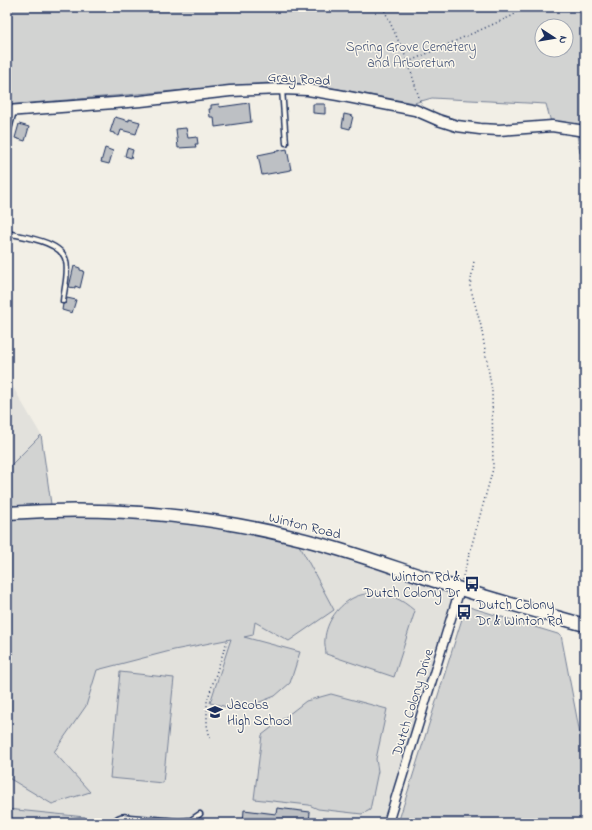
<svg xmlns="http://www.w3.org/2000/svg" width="592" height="830" font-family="'Indie Flower',sans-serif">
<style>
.built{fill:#e2e1dc}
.green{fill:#d2d3d2;stroke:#768198;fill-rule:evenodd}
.building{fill:#bdc0c4;stroke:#1b2f5e}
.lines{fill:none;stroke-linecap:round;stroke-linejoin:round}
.service-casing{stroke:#1b2f5e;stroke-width:7}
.minor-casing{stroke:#1b2f5e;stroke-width:11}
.tertiary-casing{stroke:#1b2f5e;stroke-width:13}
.secondary-casing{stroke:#1b2f5e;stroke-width:15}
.path{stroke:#1b2f5e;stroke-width:1.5;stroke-dasharray:1 3;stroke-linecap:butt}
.service{stroke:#fbf7ec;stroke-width:4}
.minor{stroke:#fbf7ec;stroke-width:8}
.tertiary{stroke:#fbf7ec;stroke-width:10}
.secondary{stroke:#fbf7ec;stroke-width:12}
.labels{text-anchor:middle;stroke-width:3;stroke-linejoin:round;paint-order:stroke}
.park-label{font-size:14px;fill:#49587b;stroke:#fbf7ec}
.street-label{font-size:14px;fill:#1b2f5e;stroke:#fbf7ec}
.poi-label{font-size:14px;fill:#1b2f5e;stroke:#fbf7ec;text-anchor:start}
</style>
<rect width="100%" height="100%" fill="#f2efe6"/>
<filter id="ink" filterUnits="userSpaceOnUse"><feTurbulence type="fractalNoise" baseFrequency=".025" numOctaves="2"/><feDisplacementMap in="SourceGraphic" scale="8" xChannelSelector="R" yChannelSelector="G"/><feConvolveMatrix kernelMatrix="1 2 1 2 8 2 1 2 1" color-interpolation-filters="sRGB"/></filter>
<g filter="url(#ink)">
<!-- built -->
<g class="built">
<path d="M7,377L41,435L7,469Z"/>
<path d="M253,528L460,589L388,823H7V593Z"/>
</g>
<!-- green -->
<g class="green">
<path d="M7,7H585V153H580L576,129L552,126L546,104L432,98L414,103L316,85L280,82L7,105ZM542,26H566V50H542Z"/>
<path d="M41,435L52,511H95L293,537L302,550L334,610L289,641L255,622L253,635L244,637L300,652L290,683L275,696L250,706L232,708L210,703L231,639L174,650L97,670L86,706L54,752L90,792L52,804L7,777V469Z"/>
<path d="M370,593C390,594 400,598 415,611L394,677L326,654C326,649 324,644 325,639C326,622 339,604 355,597C359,595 365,594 370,593Z"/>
<path d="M466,606L561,635L585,760V823H398Z"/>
<path d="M120,672L174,678L163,783L110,778Z"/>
<path d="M331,694L387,709L376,759L378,771L370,810L362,814L318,809L309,805L254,799L262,735L306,701Z"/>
<path d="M7,809L85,817L84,823H7Z"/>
</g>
<!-- building -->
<g class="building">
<path d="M249,103L251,122L215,127L214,117H210L209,109H211V105L219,104L220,107Z"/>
<path d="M313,104H325V114L313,113Z"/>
<path d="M344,114L353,116L350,129L342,127Z"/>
<path d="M115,117L129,121V119L140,122L136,134L121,130L119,136L114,134V133L110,132Z"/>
<path d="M19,124L29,127L25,141L15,138Z"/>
<path d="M186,128L188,138L197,137L198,144H195L196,147L178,148L176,129Z"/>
<path d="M105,148L113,151L109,164L101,162Z"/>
<path d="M127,148L133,150L131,158L125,156Z"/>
<path d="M287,149L291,170L262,175L258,155Z"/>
<path d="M74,266L80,268V270L84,271L80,288L75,286V288L69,287Z"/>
<path d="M67,298L76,300L72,313L62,310L63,304L66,303Z"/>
<path d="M277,808L310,812L309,823H243L244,810L276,814Z"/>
</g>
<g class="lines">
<!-- service casing -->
<g class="service-casing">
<g id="service">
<path d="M282,89L286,143"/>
<path d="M7,137L14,111"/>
<path d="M7,233C23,237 62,241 66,261C69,273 64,289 63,301"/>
<path d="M129,817L179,821L191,820L200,814"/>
<path d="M113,823C119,814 130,814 136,823"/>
</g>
</g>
<!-- minor casing -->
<g class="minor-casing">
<path id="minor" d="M388,823L460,589"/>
</g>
<!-- tertiary casing -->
<g class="tertiary-casing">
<path id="tertiary" d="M7,111L141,101L230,91L282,89L308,90L338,95L415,110L438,120L457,126L480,129L499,130L552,126L585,131"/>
</g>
<!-- secondary casing -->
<g class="secondary-casing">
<path id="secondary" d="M7,513C102,506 200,514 293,537C346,549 397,569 448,585C494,600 539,612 585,625"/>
</g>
<!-- path -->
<g class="path">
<path d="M383,7L408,62L421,104"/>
<path d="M408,62L514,15L518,7"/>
<path d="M462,580L493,469L492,391L481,326L470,286L474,261"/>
<path d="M210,738L207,725V701L227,641"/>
</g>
<!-- service -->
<use href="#service" class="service"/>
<!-- minor -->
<use href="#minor" class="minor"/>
<!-- tertiary -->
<use href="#tertiary" class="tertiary"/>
<!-- secondary -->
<use href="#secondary" class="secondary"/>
</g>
</g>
<!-- icons -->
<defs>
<g id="bus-bare" transform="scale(1.2)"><path d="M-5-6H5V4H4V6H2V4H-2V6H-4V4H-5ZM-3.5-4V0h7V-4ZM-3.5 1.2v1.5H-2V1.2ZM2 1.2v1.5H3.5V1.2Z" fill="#1b2f5e" stroke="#fbf7ec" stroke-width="2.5" paint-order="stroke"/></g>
<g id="school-bare" transform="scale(1.2)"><path d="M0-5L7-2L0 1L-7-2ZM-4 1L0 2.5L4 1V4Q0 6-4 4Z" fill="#1b2f5e" stroke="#fbf7ec" stroke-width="2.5" paint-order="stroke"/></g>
</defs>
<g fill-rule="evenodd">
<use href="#bus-bare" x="472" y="584"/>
<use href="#bus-bare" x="464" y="612"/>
<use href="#school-bare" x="215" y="712"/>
</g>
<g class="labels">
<!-- park labels -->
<g class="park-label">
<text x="411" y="51">Spring Grove Cemetery<tspan x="411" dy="16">and Arboretum</tspan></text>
</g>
<!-- street labels -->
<g class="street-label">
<text transform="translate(299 78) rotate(4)" y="5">Gray Road</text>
<text transform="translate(305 525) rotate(14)" y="5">Winton Road</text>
<text transform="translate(412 702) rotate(-73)" y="5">Dutch Colony Drive</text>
</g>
<!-- poi labels -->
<g class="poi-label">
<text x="460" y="581" text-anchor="end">Winton Rd &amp;<tspan x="460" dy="16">Dutch Colony Dr</tspan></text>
<text x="476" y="609">Dutch Colony<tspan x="476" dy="16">Dr &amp; Winton Rd</tspan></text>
<text x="227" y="709">Jacobs<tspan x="227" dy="16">High School</tspan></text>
</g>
</g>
<!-- margin -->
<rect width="592" height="830" fill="none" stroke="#fbf7ec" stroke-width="24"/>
<rect x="12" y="12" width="568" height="806" fill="none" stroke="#1b2f5e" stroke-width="1.5" filter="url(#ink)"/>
<!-- north arrow -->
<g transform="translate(554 38) rotate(102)"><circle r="19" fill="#fbf7ec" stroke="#a1a7b3"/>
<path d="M0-3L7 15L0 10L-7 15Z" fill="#1b2f5e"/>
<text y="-6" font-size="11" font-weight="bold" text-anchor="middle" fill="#1b2f5e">N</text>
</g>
</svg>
